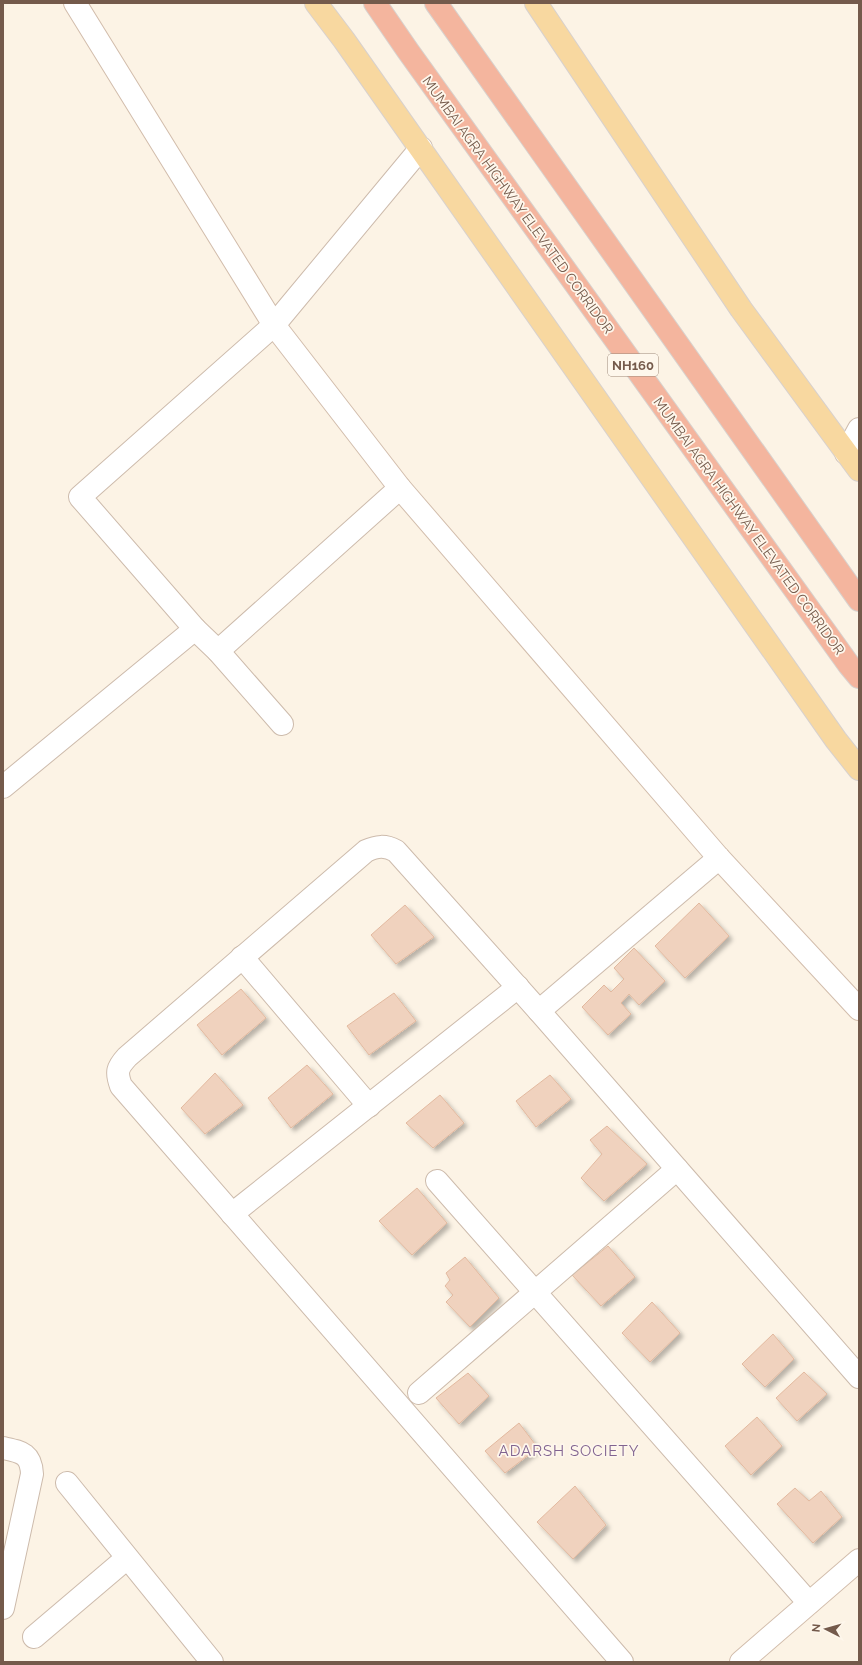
<svg xmlns="http://www.w3.org/2000/svg" width="862" height="1665" font-family="Raleway,sans-serif">
<style>
.building{fill:#f0d2be;stroke:#e2b99f;filter:url(#shadow)}
.lines{fill:none;stroke-linecap:round;stroke-linejoin:round}
.street-casing{stroke:#cdbbac;stroke-width:24}
.secondary-casing{stroke:#d2bdac;stroke-width:24}
.primary-casing{stroke:#d8d1cd;stroke-width:24}
.highway-casing{stroke:#d8d1cd;stroke-width:24}
.street{stroke:#fff;stroke-width:22}
.secondary{stroke:#fff;stroke-width:22}
.primary{stroke:#f8d8a0;stroke-width:22}
.highway{stroke:#f4b59e;stroke-width:22}
.labels{text-anchor:middle;stroke-width:3.5;stroke-linejoin:round;paint-order:stroke}
.shield{fill:#fef7ec;stroke:#9d897b;stroke-width:1}
.shield-label{font-size:13px;font-weight:bold;fill:#745a4b}
.street-label{font-size:14px;fill:#745a4b;stroke:#fef7ec}
.neighbourhood-label{font-size:15px;letter-spacing:1px;fill:#816390;stroke:#fef7ec}
</style>
<defs>
<filter id="shadow"><feDropShadow dx="3.5" dy="3.5" stdDeviation="2" flood-color="#0004"/></filter>
</defs>
<rect width="100%" height="100%" fill="#fcf3e5"/>
<!-- building -->
<g class="building">
<path d="M699,903L729,936L685,978L655,946Z"/>
<path d="M405,905L434,937L396,964L371,935Z"/>
<path d="M634,948L665,981L639,1005L629,994L621,1003L631,1014L608,1035L582,1007L604,985L611,992L624,979L614,968Z"/>
<path d="M241,989L266,1018L222,1055L197,1025Z"/>
<path d="M394,993L416,1021L369,1055L347,1026Z"/>
<path d="M307,1065L333,1094L291,1128L268,1098Z"/>
<path d="M215,1073L243,1105L205,1134L181,1108Z"/>
<path d="M550,1075L571,1099L536,1127L516,1101Z"/>
<path d="M440,1095L464,1123L433,1148L406,1123Z"/>
<path d="M607,1126L647,1164L604,1201L581,1178L602,1154L590,1140Z"/>
<path d="M417,1188L447,1223L412,1255L379,1221Z"/>
<path d="M608,1246L635,1277L601,1306L572,1275Z"/>
<path d="M465,1257L499,1298L470,1327L446,1302L453,1295L445,1286L450,1280L446,1273Z"/>
<path d="M652,1302L680,1333L650,1362L622,1333Z"/>
<path d="M773,1334L794,1359L765,1387L742,1364Z"/>
<path d="M804,1372L827,1394L797,1421L776,1398Z"/>
<path d="M468,1373L489,1396L459,1424L436,1398Z"/>
<path d="M757,1417L782,1446L751,1475L725,1446Z"/>
<path d="M519,1423L538,1448L505,1473L485,1451Z"/>
<path d="M575,1486L606,1525L573,1559L537,1522Z"/>
<path d="M795,1488L809,1501L821,1491L842,1517L813,1543L777,1504Z"/>
</g>
<g class="lines">
<!-- street casing -->
<g class="street-casing">
<g id="street">
<path d="M846,453L859,429"/>
<path d="M195,629L80,497L274,325L421,148"/>
<path d="M218,651L282,724"/>
<path d="M3,787L195,629L218,651L400,488"/>
<path d="M242,957L369,1106"/>
<path d="M539,1011L719,858"/>
<path d="M437,1181L809,1603"/>
<path d="M232,1214L518,987"/>
<path d="M419,1393L677,1169"/>
<path d="M3,1448C21,1452 31,1453 32,1474L3,1608"/>
<path d="M67,1483L212,1662"/>
<path d="M34,1637L127,1558"/>
<path d="M622,1662L121,1086C116,1072 117,1068 127,1057L366,851C377,846 385,845 396,851L539,1011L859,1377"/>
</g>
</g>
<!-- secondary casing -->
<g class="secondary-casing">
<g id="secondary">
<path d="M75,3L274,325L400,488L719,858L859,1009"/>
<path d="M741,1662L859,1560"/>
</g>
</g>
<!-- primary casing -->
<g class="primary-casing">
<g id="primary">
<path d="M316,3L344,40L836,740L859,769"/>
<path d="M536,3L741,309L859,470"/>
</g>
</g>
<!-- highway casing -->
<g class="highway-casing">
<g id="highway">
<path d="M375,3L408,51L849,665L859,677"/>
<path d="M436,3L859,600"/>
</g>
</g>
<!-- street -->
<use href="#street" class="street"/>
<!-- secondary -->
<use href="#secondary" class="secondary"/>
<!-- primary -->
<use href="#primary" class="primary"/>
<!-- highway -->
<use href="#highway" class="highway"/>
</g>
<g class="labels">
<!-- shield labels -->
<rect class="shield" x="608" y="354" width="50" height="22" rx="3"/>
<g class="shield-label">
<text x="633" y="370">NH160</text>
</g>
<!-- street labels -->
<g class="street-label">
<text transform="translate(518 205) rotate(54)" y="5">MUMBAI AGRA HIGHWAY ELEVATED CORRIDOR</text>
<text transform="translate(749 526) rotate(54)" y="5">MUMBAI AGRA HIGHWAY ELEVATED CORRIDOR</text>
</g>
<!-- neighbourhood labels -->
<g class="neighbourhood-label">
<text x="569" y="1456">ADARSH SOCIETY</text>
</g>
</g>
<!-- border -->
<rect width="862" height="1665" fill="none" stroke="#745a4b" stroke-width="8"/>
<!-- north arrow -->
<g transform="translate(826 1629) rotate(276)" stroke="#fef7ec" stroke-width="3" paint-order="stroke">
<path d="M0-3L7 15L0 10L-7 15Z" fill="#745a4b"/>
<text y="-6" font-size="11" font-weight="bold" text-anchor="middle" fill="#745a4b">N</text>
</g>
</svg>
